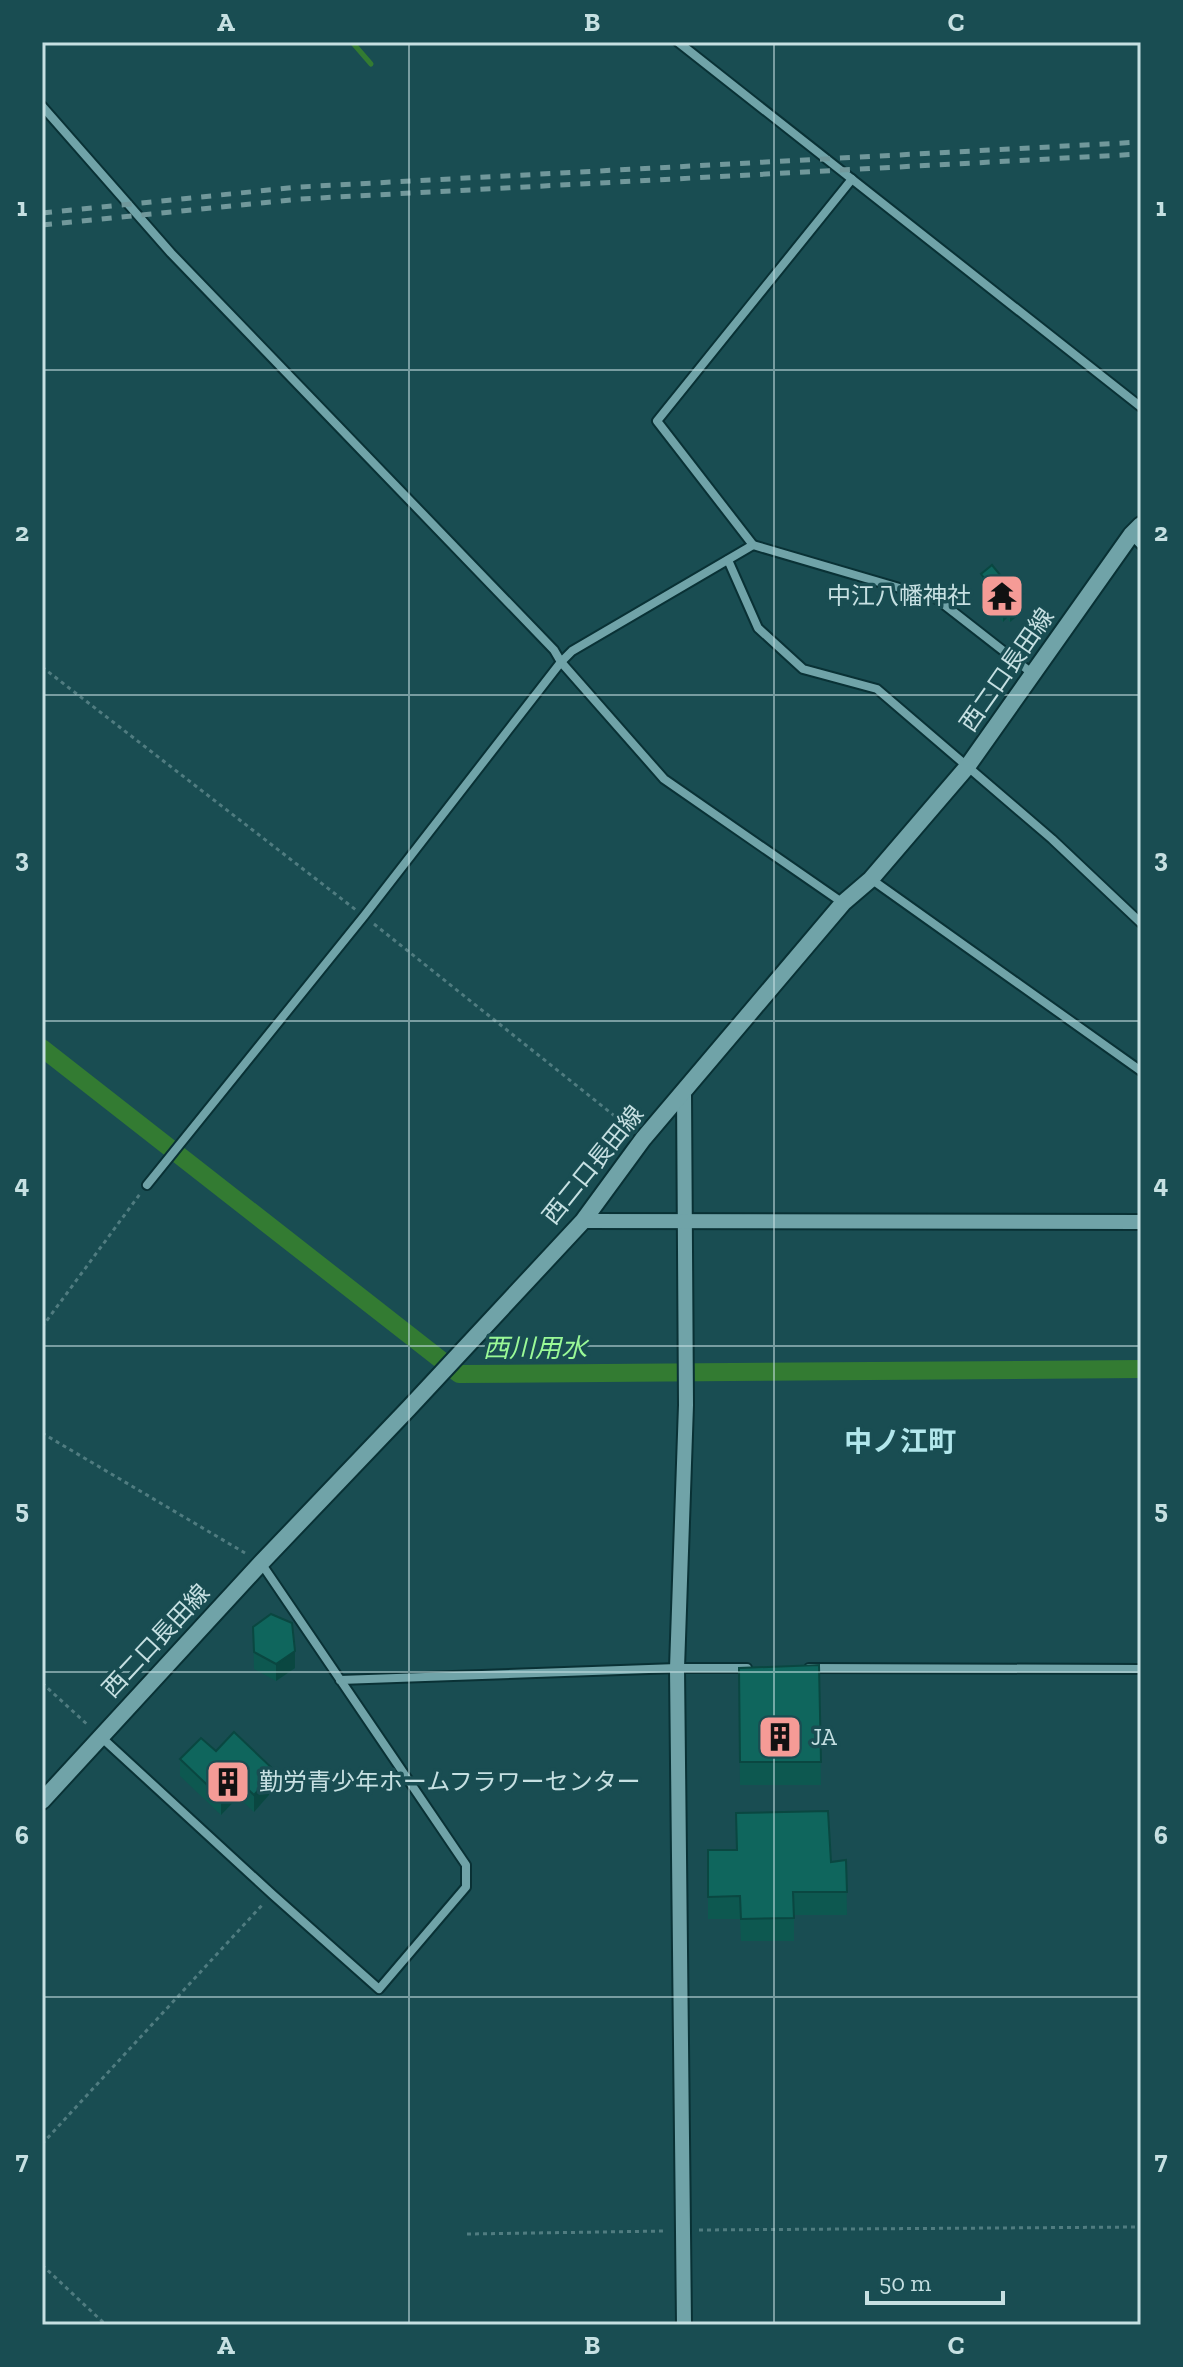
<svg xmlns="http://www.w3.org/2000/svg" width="1183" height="2367" font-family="'Zilla Slab','Noto Sans JP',serif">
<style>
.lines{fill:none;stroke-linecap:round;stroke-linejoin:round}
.stream{stroke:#337b32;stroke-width:5}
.canal{stroke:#337b32;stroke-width:18}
.minor-casing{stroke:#093135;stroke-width:12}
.tertiary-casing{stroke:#093135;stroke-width:18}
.secondary-casing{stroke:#093135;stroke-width:20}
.path{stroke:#507c80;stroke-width:3;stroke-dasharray:4 4;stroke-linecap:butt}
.minor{stroke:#70a3a8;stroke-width:8}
.tertiary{stroke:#70a3a8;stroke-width:14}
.secondary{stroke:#70a3a8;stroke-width:16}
.rail{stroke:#71989b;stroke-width:5;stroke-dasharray:10 10;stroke-linecap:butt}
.wall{fill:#0d5850}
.shaded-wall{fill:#0a4741}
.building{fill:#0f665d;stroke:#0a4741;stroke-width:2}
.grid{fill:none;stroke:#c6e0e2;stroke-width:2;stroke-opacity:0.55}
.labels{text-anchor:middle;stroke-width:7;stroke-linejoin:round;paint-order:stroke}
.poi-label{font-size:24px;fill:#c6e0e2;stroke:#194d52;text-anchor:start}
.street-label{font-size:24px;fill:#c6e0e2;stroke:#194d52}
.water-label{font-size:26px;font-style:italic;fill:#9af997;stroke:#194d52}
.quarter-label{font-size:28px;font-weight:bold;fill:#b2e7ec;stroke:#194d52}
.neatline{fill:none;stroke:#c6e0e2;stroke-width:3}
.grid-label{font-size:26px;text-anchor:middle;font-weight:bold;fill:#c6e0e2}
</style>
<rect width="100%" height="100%" fill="#194d52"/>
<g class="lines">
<!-- stream -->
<path class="stream" d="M352,42L371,64"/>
<!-- canal -->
<path class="canal" d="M42,1048L459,1374L1141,1369"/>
<!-- minor casing -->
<g class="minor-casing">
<g id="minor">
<path d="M678,42L1141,407"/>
<path d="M42,106L171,253L554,650L561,662L664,779L843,903"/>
<path d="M1131,535L1141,545"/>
<path d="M753,545L937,599L1033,674"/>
<path d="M728,560L758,628L803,669L877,689L1052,839L1141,923"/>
<path d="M871,879L1141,1071"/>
<path d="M147,1185L364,916L561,662L572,651L753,545L657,421L852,179"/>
<path d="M809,1668L1141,1669"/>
<path d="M340,1680L677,1668H747"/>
<path d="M101,1737L272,1894L379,1989L466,1887V1865L261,1563"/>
</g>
</g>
<!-- tertiary casing -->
<g class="tertiary-casing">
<g id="tertiary">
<path d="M684,1093L686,1405L677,1668L684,2325"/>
<path d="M583,1221L1141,1222"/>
</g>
</g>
<!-- secondary casing -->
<g class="secondary-casing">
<path id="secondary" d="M42,1801L261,1563L409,1408L583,1221L643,1139L843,903L871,879L967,767L1131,535L1141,525"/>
</g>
<!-- path -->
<g class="path">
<path d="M42,667L356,910"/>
<path d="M374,924L631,1129"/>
<path d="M42,1327L140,1194"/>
<path d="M42,1433L245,1553"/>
<path d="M42,1683L89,1726"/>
<path d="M42,2144L264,1903"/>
<path d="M699,2230L1141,2227"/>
<path d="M467,2234L667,2231"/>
<path d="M42,2265L106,2325"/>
</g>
<!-- minor -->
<use href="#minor" class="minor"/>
<!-- tertiary -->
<use href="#tertiary" class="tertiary"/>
<!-- secondary -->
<use href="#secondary" class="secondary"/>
<!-- rail -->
<g class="rail">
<path d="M42,213L299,187L1141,142"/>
<path d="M42,225L300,199L1141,154"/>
</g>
</g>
<!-- wall -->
<g class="wall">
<path d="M981,574L1023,606L1021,607V613L1010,622L1007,618L1003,622L988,604V594L981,586Z"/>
<path d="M253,1627L295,1668L276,1681L254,1669Z"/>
<path d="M819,1665L821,1785H740L739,1668Z"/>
<path d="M216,1751L275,1788L254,1812L238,1797L221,1815L180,1776V1759Z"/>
<path d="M736,1813L831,1862L846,1860L847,1915H794V1941H741L740,1919H708V1850H736Z"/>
</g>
<!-- shaded-wall -->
<g class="shaded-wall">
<path d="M1023,594L1021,613L1010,622V610Z"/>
<path d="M1007,607V618L1003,622V611Z"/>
<path d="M295,1651V1668L276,1681V1664Z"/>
<path d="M275,1771V1788L254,1812V1795Z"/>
<path d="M238,1780V1797L221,1815V1798Z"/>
</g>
<!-- building -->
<g class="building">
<path d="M992,565L1005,581L1009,577L1023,594L1019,598L1021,602L1010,610L1007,607L1003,611L988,593L993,589L981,574Z"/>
<path d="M271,1614L292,1623L295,1651L276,1664L254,1652L253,1627Z"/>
<path d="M819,1665L821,1762H740L739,1668Z"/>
<path d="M234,1732L275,1771L254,1795L238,1780L221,1798L180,1759L201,1738L216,1751Z"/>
<path d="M828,1811L831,1862L846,1860L847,1892H793L794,1918L741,1919L740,1896L708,1897V1850H737L736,1813Z"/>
</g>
<!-- grid -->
<path class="grid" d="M409,42V2325M774,42V2325M42,370H1141M42,695H1141M42,1021H1141M42,1346H1141M42,1672H1141M42,1997H1141"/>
<!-- icons -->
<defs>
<g id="temple-square" transform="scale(2.3)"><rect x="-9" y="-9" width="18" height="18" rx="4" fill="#f59b96" stroke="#194d52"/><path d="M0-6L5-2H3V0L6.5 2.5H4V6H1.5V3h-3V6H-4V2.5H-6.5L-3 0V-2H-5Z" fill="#111"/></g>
<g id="building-square" transform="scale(2.3)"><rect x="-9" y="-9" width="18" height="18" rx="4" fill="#f59b96" stroke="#194d52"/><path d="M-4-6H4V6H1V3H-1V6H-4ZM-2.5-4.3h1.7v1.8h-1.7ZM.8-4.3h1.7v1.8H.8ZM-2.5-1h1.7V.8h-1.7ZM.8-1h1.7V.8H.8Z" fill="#111"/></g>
</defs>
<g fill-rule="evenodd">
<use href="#temple-square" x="1002" y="596"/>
<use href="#building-square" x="780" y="1737"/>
<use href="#building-square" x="228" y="1782"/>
</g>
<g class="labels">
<!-- poi labels -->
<g class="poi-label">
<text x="971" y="604" text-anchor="end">中江八幡神社</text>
<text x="811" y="1745">JA</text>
<text x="259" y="1790">勤労青少年ホームフラワーセンター</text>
</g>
<!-- street labels -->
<g class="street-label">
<text transform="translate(1007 670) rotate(-55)" y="8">西二口長田線</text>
<text transform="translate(593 1165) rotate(-51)" y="8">西二口長田線</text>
<text transform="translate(156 1641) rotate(-47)" y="8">西二口長田線</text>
</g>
<!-- water labels -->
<g class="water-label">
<text x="535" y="1357">西川用水</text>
</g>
<!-- quarter labels -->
<g class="quarter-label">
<text x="900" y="1451">中ノ江町</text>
</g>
</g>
<!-- border -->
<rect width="1183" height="2367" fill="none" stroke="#194d52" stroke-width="88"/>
<!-- scale -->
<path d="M867 2291v12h136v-12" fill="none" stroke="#c6e0e2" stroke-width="4"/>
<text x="879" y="2291" font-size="24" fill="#c6e0e2" stroke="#194d52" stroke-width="6" paint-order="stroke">50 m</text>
<rect x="44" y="44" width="1095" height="2279" class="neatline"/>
<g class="grid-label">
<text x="226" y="31">A</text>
<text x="592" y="31">B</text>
<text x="956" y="31">C</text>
<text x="22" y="216">1</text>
<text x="1161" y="216">1</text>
<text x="22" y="541">2</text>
<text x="1161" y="541">2</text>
<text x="22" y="867">3</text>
<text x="1161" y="867">3</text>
<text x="22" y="1193">4</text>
<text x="1161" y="1193">4</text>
<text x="22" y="1518">5</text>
<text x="1161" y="1518">5</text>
<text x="22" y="1844">6</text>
<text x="1161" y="1844">6</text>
<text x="22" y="2169">7</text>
<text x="1161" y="2169">7</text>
<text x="226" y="2354">A</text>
<text x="592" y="2354">B</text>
<text x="956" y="2354">C</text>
</g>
</svg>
